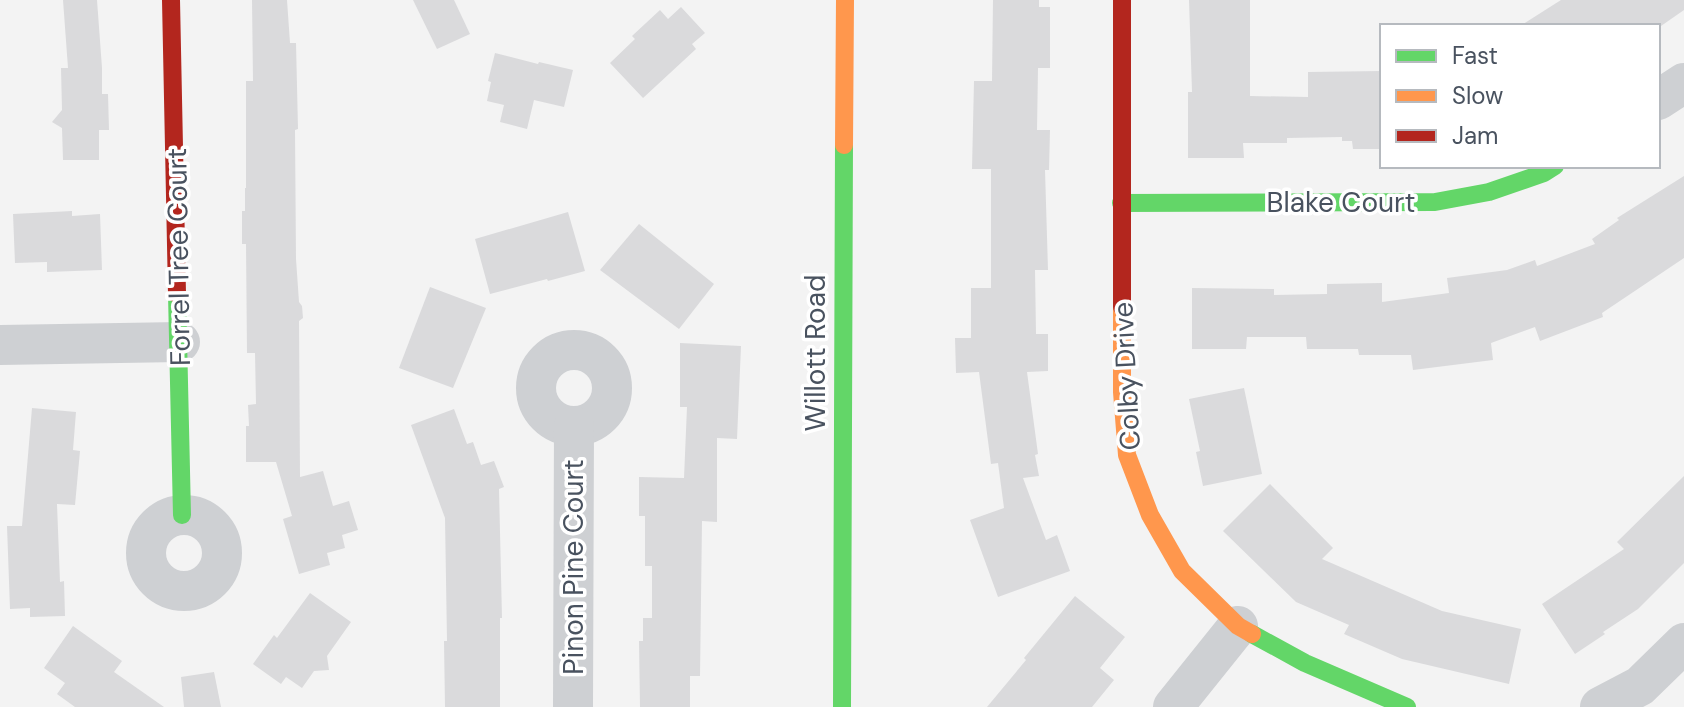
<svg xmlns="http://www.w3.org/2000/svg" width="1684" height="707" font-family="'DM Sans',sans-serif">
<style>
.building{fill:#dadadc}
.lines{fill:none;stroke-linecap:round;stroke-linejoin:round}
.street{stroke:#ced0d3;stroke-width:40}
.fast{stroke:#63d668;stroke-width:18}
.slow{stroke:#ff974d;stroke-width:18}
.jam{stroke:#b3261e;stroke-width:18}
.labels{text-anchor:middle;stroke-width:7;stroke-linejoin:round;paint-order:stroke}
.street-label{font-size:28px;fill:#49525f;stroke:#fff}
</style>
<rect width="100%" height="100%" fill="#f3f3f3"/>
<!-- building -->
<g class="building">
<path d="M63,0H97L102,68V94H108L109,130H99V160H63L62,128L52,122L62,110L61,68H68Z"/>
<path d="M252,0H287L290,43H296L298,129L295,130L296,259L299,302L302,306L303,318L299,321L300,477L323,471L333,506L349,501L358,530L342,535L345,548L327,553L330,565L299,574L283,519L292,516L276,462H246V426H249L248,405L256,404L255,353H247L246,244H242V211H245V188H246V81H253Z"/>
<path d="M413,0H454L470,34L437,49Z"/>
<path d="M993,0H1039V7H1050V68H1038L1037,130H1050L1049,170H1045L1048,270H1035L1036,334H1048V371L1027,372L1038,454L1035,455L1039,476L1023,478L1046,540L1057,535L1070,571L998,597L970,520L1004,508L998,463L991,464L979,372L956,373L955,338H971V288H991V169H972L974,81H992Z"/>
<path d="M1189,0H1250V96L1308,97V72L1382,71V149H1353L1352,141H1342V137L1287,138V143H1243L1244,158H1188V92H1192Z"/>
<path d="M1561,0H1684V10L1661,26H1520Z"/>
<path d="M681,7L705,33L692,44L696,49L643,98L610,63L635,39L632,36L660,10L668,19Z"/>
<path d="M495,53L538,64L539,62L573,70L564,107L534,100L527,129L500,122L504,105L487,101L491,82L488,81Z"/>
<path d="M1684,176V258L1602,313L1603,317L1540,341L1535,327L1491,343L1493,360L1413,370L1411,355H1359L1358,349H1307L1306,337H1247L1246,349H1192V288L1274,289V295L1327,294V284L1382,283V302L1449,293L1447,278L1507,270L1535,260L1537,266L1595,244L1592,239L1619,220L1617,218Z"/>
<path d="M72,211V216L100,214L102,270L47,272V262L15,263L13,214Z"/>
<path d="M568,212L585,271L548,281L547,279L490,294L475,239Z"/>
<path d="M639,224L714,284L679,329L600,270Z"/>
<path d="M430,287L486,308L453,388L399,368Z"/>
<path d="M680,343L741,346L737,439L717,438V522L702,521L700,676H690V707H640L639,641H643V618H652V566H645V516H639V477L684,478L687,407H680Z"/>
<path d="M1244,388L1262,474L1203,486L1196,452L1200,451L1189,399Z"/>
<path d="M32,408L76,412L73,450L80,451L75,505L57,504L60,582L64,581L65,616L30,617V608L10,609L7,526H22Z"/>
<path d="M454,409L467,444L473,442L481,465L494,461L504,487L499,489L502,618H500V707H445L444,641H447L445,518L411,425Z"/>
<path d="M1684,476V563L1638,609L1603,632L1605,634L1575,654L1542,604L1624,549L1617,542Z"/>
<path d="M1270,484L1333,548L1322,559L1442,611L1521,629L1509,684L1402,659L1344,634L1349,625L1296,602L1223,531Z"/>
<path d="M310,593L351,622L327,656L329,670L314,671L302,688L286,677L281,684L253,664L274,635L277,638Z"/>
<path d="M1075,596L1125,637L1100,668L1114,680L1092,707H987L1026,660L1024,658Z"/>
<path d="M73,626L122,661L114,672L164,707H75L57,694L65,683L44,668Z"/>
<path d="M214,672L221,707H184L181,677Z"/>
</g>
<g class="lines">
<!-- street -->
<g class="street">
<path d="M1658,100L1684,83"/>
<path d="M0,345L180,342"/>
<circle cx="574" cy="388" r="38"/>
<circle cx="184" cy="553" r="38"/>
<path d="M573,707L574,426"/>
<path d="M1173,707L1238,626"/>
<path d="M1600,707L1640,686L1684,643"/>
</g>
<!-- fast -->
<g class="fast">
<path d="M1121,203L1435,202L1489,192L1544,173L1555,166"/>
<path d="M177,294L182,515"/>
<path d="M1252,634L1305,663L1407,707"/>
<path d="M842,707L844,145"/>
</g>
<!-- slow -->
<g class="slow">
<path d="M844,145L845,0"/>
<path d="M1122,307V392L1127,455L1150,515L1182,571L1238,626L1252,634"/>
</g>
<!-- jam -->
<g class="jam">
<path d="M171,0L177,294"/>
<path d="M1122,0V307"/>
</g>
</g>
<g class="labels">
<!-- street labels -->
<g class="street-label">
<text x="1341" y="212">Blake Court</text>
<text transform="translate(178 257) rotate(-91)" y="10">Forrel Tree Court</text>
<text transform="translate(815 353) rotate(-90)" y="10">Willott Road</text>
<text transform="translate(1126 376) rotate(-93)" y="10">Colby Drive</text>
<text transform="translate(573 567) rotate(-90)" y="10">Pinon Pine Court</text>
</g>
</g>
<!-- legend -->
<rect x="1380" y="24" width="280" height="144" fill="#ffffff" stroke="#b6babf" stroke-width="2"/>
<rect x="1396" y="50" width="40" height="12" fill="#63d668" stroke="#b6babf" stroke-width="2"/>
<text x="1452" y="64" font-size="24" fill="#49525f">Fast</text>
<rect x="1396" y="90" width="40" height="12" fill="#ff974d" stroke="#b6babf" stroke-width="2"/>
<text x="1452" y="104" font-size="24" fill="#49525f">Slow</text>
<rect x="1396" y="130" width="40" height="12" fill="#b3261e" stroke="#b6babf" stroke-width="2"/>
<text x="1452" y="144" font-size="24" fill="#49525f">Jam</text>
</svg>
